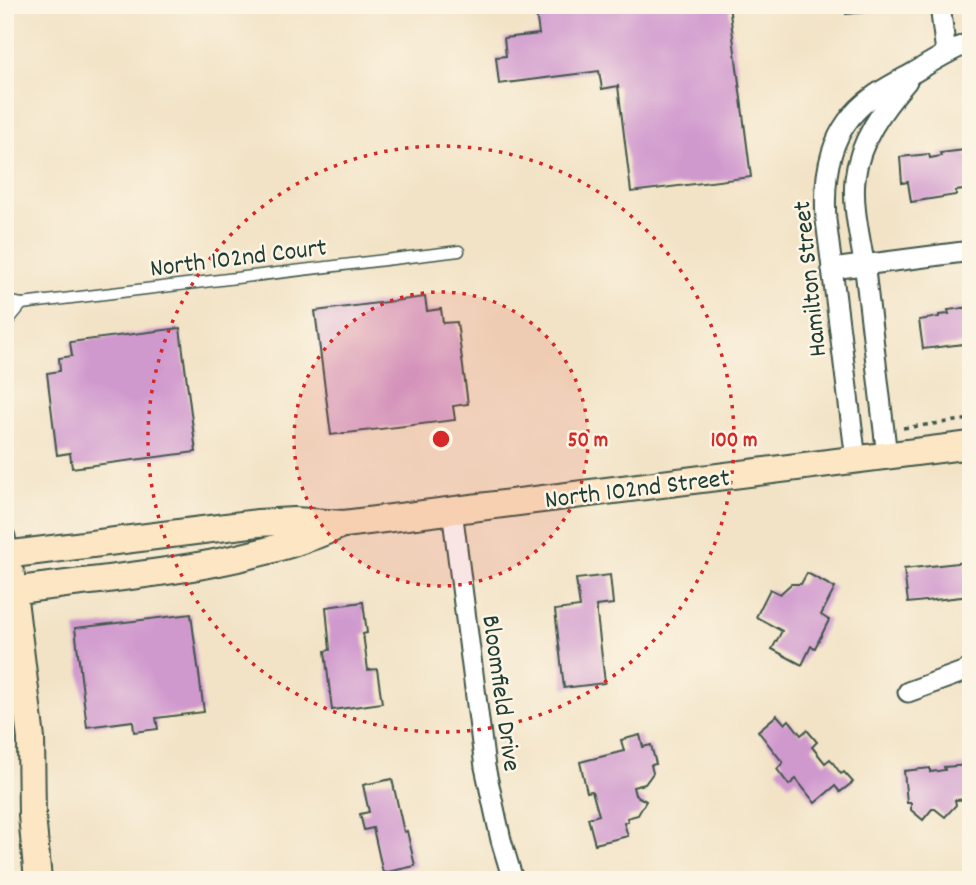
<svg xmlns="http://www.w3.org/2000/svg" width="976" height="885" font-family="Dekko,sans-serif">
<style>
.building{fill:#d099ce}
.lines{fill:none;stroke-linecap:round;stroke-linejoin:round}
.lane-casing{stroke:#3f564a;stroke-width:13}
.street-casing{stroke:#3f564a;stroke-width:23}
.secondary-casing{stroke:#3f564a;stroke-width:30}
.path{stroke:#3f564a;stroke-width:3.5;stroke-dasharray:5 5;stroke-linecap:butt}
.lane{stroke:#fff;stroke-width:10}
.street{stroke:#fff;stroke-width:19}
.secondary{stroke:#fce6c4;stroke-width:26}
.ring{fill:none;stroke:#d62828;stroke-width:3.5;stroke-dasharray:3.5 7}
.labels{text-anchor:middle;stroke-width:5;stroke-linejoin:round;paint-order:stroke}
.street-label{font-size:26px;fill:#1f3d34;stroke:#fcf5e5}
.centre{fill:#d62828;stroke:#fcf5e5;stroke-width:3.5}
.ring-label{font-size:21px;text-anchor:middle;font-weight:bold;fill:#d62828;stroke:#fcf5e5;stroke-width:5;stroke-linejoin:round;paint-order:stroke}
</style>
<rect width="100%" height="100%" fill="#fcf5e5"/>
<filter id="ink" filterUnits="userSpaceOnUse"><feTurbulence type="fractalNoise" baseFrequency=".0143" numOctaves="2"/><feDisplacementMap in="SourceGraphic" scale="14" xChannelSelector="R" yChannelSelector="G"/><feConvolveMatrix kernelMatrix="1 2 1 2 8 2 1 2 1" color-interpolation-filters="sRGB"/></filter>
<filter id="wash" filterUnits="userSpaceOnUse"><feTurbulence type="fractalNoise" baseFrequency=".00686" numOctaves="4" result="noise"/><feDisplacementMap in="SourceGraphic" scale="28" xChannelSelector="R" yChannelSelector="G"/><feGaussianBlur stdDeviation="1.57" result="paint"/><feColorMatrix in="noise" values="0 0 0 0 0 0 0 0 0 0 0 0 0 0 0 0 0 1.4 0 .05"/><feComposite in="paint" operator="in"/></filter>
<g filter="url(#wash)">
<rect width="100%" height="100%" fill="#f2e3c6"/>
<g id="blocks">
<!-- building -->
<g class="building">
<path d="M535,5H729L751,177L631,192L618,86L602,89L599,71L499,84L496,57L506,56L504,38L539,34Z"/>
<path d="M845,5H882L883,10L846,14Z"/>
<path d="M965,150V156L971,155V189L956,191V195L911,202L908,182L902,183L900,157L929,154L930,158L941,156L940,153Z"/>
<path d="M425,297L427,311L441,309L443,323L457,322L468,404L453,406L455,420L331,435L315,311Z"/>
<path d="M971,307V343L923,349L919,320L939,317V315L949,314L948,310Z"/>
<path d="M180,328L196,452L72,468L70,453L57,455L47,373L60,371L59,358L72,356L70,342Z"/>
<path d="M966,562L970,596L908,603L904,569Z"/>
<path d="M807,573L835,588L821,615L829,620L815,648L811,646L802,665L772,649L782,631L756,617L770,589L780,594L791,584H801Z"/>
<path d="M610,575L613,604L596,606L605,683L564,688L555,610L580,607L576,579Z"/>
<path d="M363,602L367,633L363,634L368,670L377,669L382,703L332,710L325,651L330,650L326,607Z"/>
<path d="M191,614L204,712L156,718L158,729L134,732L133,721L87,727L75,628Z"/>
<path d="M777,715L785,724L789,720L801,735L807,730L817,742L812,747L825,763L830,759L841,774L844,772L853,782L840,792L835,786L815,803L796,779L789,785L777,769L783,763L758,731Z"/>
<path d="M640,735L643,747L651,745L656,764L651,765L653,773L645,784L633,787L635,795L646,801L638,815L627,818L628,821L624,823L628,836L595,844L588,818L599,815L592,791L587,792L580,762L624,751L621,740Z"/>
<path d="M969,765L971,799L955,800L956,805L945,817L935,809H932L923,820L911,810V803H907L904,771L930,768V772L945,770L944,767Z"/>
<path d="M392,779L404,832L407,831L415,866L383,873L373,828L364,830L360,814L369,812L363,785Z"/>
</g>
</g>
</g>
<g filter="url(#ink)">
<use href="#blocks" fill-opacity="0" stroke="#3f564a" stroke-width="2"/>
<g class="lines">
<!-- lane casing -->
<g class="lane-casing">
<g id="lane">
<path d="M5,301L22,304L459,251"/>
<path d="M5,325L22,304"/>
</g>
</g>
<!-- street casing -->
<g class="street-casing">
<g id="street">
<path d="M940,5L946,53"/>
<path d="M832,269L971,251"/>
<path d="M887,456C880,394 872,332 865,270C861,240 852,209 855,179C859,141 883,109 907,81"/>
<path d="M856,460L826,220C823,173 830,128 871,98C884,88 899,81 913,73C932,62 950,50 971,42"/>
<path d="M452,510L485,767L501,840L513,880"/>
<path d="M5,537L8,554"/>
<path d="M908,692L971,669"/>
</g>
</g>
<!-- secondary casing -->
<g class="secondary-casing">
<g id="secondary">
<path d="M5,555L258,523L294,521L344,524L971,445"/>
<path d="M11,575L31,739L32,815L38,880"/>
<path d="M5,592C115,576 234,571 336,527"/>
</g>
</g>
<!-- path -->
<path class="path" d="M903,428L971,419"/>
<!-- lane -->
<use href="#lane" class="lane"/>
<!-- street -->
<use href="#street" class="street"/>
<!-- secondary -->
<use href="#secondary" class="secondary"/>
</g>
</g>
<!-- distance rings -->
<circle cx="441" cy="439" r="147" fill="#d62828" fill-opacity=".12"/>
<g class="ring">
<circle cx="441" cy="439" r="147"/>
<circle cx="441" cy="439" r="293"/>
</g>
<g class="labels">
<!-- street labels -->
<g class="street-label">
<text transform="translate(238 256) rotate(-7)" y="9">North 102nd Court</text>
<text transform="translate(808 279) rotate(-96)" y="9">Hamilton Street</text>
<text transform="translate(637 487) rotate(-7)" y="9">North 102nd Street</text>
<text transform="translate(503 693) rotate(82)" y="9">Bloomfield Drive</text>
</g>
</g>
<circle cx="441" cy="439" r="10" class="centre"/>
<g class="ring-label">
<text x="588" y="446">50 m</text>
<text x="734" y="446">100 m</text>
</g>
<!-- margin -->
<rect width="976" height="885" fill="none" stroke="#fcf5e5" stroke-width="28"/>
</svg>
